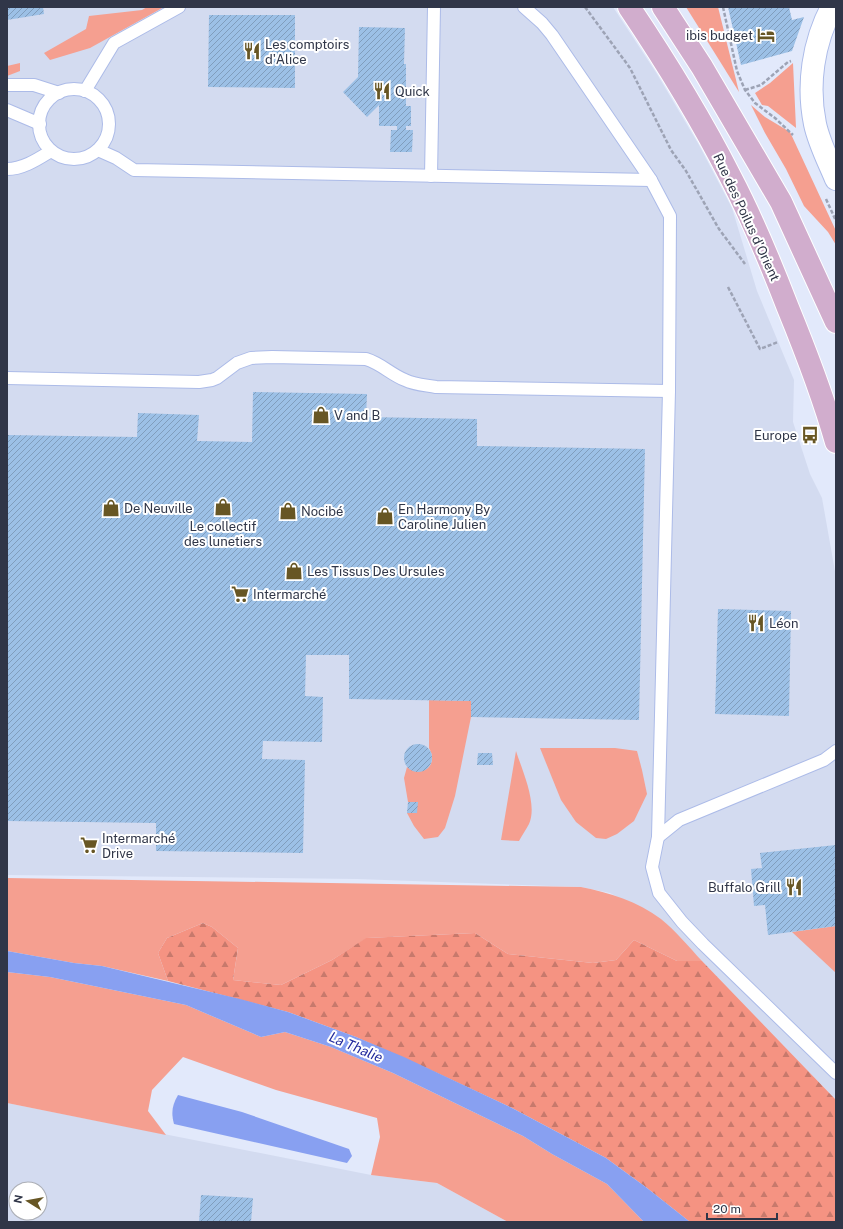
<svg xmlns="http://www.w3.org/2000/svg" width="843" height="1229" font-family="'Public Sans',sans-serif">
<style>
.built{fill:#d3dbf0;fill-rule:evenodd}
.grass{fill:#f59f90}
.forest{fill:url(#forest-firs)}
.water{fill:#88a0f1}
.building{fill:url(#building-hatch)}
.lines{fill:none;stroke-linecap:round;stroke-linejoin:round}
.lane-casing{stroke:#acbbe8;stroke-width:14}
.street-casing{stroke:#acbbe8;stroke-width:24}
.primary-casing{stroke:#fff;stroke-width:24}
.path{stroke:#9da3b5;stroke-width:2.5;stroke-dasharray:4 2;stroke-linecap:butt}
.lane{stroke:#fff;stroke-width:12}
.street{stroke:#fff;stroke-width:22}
.primary{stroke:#d1adcd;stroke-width:22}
.labels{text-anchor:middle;stroke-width:4;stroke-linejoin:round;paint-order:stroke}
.poi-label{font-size:13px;fill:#303648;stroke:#fff;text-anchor:start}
.street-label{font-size:13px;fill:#303648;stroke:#fff}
.water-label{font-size:14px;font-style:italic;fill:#212a9d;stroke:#fff}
</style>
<defs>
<pattern id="forest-firs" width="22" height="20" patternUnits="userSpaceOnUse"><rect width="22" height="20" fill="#f59382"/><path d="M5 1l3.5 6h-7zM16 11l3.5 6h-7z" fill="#c7796c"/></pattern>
<pattern id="building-hatch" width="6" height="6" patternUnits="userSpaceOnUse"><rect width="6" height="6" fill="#9cc0e6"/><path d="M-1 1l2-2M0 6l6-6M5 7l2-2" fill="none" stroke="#809dbc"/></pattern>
</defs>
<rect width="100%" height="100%" fill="#e2e9fb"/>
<!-- built -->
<g class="built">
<path d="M7,7H613L657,74L699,145L732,208L757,291L794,380L793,422L810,474L822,498L836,577V1100L662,920L610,893L581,887L357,879L7,875Z"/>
<path d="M7,1103L371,1175L437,1183L508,1222H7ZM16,1189H40V1213H16Z"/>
</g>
<!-- grass -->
<g class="grass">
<path d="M147,7H164L90,48L50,60L44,53L86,29L89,16L142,10Z"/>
<path d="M686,7H718L739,92Z"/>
<path d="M20,63V71L7,76V66Z"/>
<path d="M793,63L796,128L768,106L762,105L755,93L770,83Z"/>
<path d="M751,105L765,117L790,132L836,231V245L828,232L804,206L786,169L765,133Z"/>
<path d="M429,700L471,701V717L455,796L445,828L438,837L424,839L414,826L407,813L418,802H408L404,778L407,767C423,778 439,765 429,748Z"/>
<path d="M540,748H615L637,751L642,770L647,794L634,821L617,834L606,839L596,838L576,822L561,800Z"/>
<path d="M516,751C522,770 538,804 529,824C526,830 522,835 519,841L501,840Z"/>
<path d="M7,878L581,887C610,893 637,901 661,919C675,930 689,947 702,961H677L634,940L616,960L593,963L508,954L475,933L367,938L332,960L281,985L233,980L238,948L212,927L203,923L167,938L158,953L168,981L102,966L74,963L7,951Z"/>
<path d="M836,926V973L792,932Z"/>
<path d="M7,972L50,977L186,1005L261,1037L285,1032L331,1047L393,1073L523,1136L552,1154L607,1184L644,1222H508L437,1183L371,1175L380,1137L377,1118L276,1090L183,1057L152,1090L148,1111L166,1135L7,1103Z"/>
</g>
<!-- forest -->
<path class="forest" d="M203,923L212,927L238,948L233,980L281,985L332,960L366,938L475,933L508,954L593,963L616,960L634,940L677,961H702L836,1100V1222H690L647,1188L606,1158L512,1108L435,1072L356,1037L288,1012L168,981L158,953L167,938Z"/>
<!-- water -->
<g class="water">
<path d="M7,951L74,963L102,966L240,999L288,1012L356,1037L404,1057L512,1108L606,1158L647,1188L690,1222H644L607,1184L552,1154L523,1136L393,1073L331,1047L285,1032L261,1037L186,1005L50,977L7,972Z"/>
<path d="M178,1095L242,1112L349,1149L352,1156L347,1163L174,1124C171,1113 172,1105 178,1095Z"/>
</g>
<!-- building -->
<g class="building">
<path d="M7,7H43L44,14L7,20Z"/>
<path d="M728,7H789L792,20L804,17L792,51L741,65Z"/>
<path d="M209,15H295V88L208,87Z"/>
<path d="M359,27L405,28L404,64H406V106H411V126H406V130H413L412,152H390L391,130H397V126H379V105L367,117L343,92L358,77Z"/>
<path d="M253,392L367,394L366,417L477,419V446L645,449L639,720L471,717V701L349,699V655H306L305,696L323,697L322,742L263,741L262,759L305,760L303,853L156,851V823L7,821V435L137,437L138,413L199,415L197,441L252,442Z"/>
<path d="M718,609L791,611L789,716L715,714Z"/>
<circle cx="418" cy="758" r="14"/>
<path d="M478,753H492L493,765H477Z"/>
<path d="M408,802H418L417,813H407Z"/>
<path d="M836,845V926L768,935L765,905L754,906L751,869L762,868L760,853Z"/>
<path d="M201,1195L253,1198L251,1222H199Z"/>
</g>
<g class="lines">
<!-- lane casing -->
<g class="lane-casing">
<g id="lane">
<path d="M524,7L542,23L552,35L651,180L670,216L669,391L658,837L652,867L659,893L682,922L703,944L836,1073"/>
<path d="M7,85H34L59,93"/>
<circle cx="74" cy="124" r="35"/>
<path d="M85,91L114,43L179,7"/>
<path d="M7,110L40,124"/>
<path d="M98,150L116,158L134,170L651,180"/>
<path d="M7,169C23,169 38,159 51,151"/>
<path d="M431,176L434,7"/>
<path d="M7,378L199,382L212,380L217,378L237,363L251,358L272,357L366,359C382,364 390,374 405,380C415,385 425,385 436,387L669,391"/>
<path d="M658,837L679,820L824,760L836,751"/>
</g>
</g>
<!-- street casing -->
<g class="street-casing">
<path id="street" d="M832,7C813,43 807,85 815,124C819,143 829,162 836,179"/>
</g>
<!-- primary casing -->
<g class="primary-casing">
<g id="primary">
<path d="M629,7C666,62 701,119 731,178C753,220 771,264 788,308C806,352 823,396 836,442"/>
<path d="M663,7L702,67L781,202L836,322"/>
</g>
</g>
<!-- path -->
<g class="path">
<path d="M585,7L630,68L671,150L686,171L719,229L745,264"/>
<path d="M723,7L737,71L745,90L755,103L775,118L793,135"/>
<path d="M745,90L761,85L788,62L791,61"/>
<path d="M826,199L836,221"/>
<path d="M728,287L760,349L778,342"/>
</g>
<!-- lane -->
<use href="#lane" class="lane"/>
<!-- street -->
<use href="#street" class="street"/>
<!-- primary -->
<use href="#primary" class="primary"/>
</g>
<!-- icons -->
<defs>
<g id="hotel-bare" transform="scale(1.38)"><path d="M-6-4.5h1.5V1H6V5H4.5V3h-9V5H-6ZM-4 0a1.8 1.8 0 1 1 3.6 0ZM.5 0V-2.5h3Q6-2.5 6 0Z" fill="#675624" stroke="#fff" stroke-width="2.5" paint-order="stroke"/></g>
<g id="restaurant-bare" transform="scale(1.38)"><path d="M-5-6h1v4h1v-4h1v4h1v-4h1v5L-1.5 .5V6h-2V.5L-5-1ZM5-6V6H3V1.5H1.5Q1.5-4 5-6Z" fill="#675624" stroke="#fff" stroke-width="2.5" paint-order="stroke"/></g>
<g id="shop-bare" transform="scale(1.38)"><path d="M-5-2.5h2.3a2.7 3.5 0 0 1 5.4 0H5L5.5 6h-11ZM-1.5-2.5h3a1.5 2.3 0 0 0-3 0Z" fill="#675624" stroke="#fff" stroke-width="2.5" paint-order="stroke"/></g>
<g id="bus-bare" transform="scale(1.38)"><path d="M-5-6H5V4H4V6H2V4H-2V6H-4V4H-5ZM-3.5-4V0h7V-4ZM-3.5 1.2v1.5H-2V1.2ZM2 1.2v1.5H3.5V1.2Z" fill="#675624" stroke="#fff" stroke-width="2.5" paint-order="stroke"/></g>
<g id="supermarket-bare" transform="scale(1.38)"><path d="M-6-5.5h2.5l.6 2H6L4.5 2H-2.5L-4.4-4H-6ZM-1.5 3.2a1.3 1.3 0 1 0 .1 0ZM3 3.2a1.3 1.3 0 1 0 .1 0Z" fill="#675624" stroke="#fff" stroke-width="2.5" paint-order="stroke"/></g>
</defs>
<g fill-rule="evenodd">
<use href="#hotel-bare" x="766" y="35"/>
<use href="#restaurant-bare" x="252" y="51"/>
<use href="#restaurant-bare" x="382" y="91"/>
<use href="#shop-bare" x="321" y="415"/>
<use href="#bus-bare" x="810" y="435"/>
<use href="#shop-bare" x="223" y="507"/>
<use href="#shop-bare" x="111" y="508"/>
<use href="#shop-bare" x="288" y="511"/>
<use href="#shop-bare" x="385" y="516"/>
<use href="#shop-bare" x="294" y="571"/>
<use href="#supermarket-bare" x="240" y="594"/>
<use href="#restaurant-bare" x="756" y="623"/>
<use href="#supermarket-bare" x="89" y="845"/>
<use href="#restaurant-bare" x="794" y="887"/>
</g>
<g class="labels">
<!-- poi labels -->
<g class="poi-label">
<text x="753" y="40" text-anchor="end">ibis budget</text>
<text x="265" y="49">Les comptoirs<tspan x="265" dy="15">d'Alice</tspan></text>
<text x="395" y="96">Quick</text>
<text x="334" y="420">V and B</text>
<text x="797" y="440" text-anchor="end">Europe</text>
<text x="124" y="513">De Neuville</text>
<text x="398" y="514">En Harmony By<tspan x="398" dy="15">Caroline Julien</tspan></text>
<text x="301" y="516">Nocibé</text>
<text x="223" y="531" text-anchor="middle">Le collectif<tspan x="223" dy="15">des lunetiers</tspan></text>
<text x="307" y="576">Les Tissus Des Ursules</text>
<text x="253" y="599">Intermarché</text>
<text x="769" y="628">Léon</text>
<text x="102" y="843">Intermarché<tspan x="102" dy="15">Drive</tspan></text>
<text x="781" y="892" text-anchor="end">Buffalo Grill</text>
</g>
<!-- street labels -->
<g class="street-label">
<text transform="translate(747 217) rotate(65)" y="5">Rue des Poilus d'Orient</text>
</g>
<!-- water labels -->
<g class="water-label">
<text transform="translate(356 1047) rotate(23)" y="5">La Thalie</text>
</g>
</g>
<!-- border -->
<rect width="843" height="1229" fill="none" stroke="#303648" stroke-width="16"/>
<!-- north arrow -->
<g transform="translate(28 1201) rotate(281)"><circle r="19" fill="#ffffff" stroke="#acafb6"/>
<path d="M0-3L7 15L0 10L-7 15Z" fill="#675624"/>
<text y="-6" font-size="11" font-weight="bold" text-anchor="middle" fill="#303648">N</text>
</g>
<!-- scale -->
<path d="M707 1213v6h70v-6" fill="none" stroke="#303648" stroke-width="2"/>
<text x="713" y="1213" font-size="12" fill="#303648" stroke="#ffffff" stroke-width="3" paint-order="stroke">20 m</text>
</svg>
